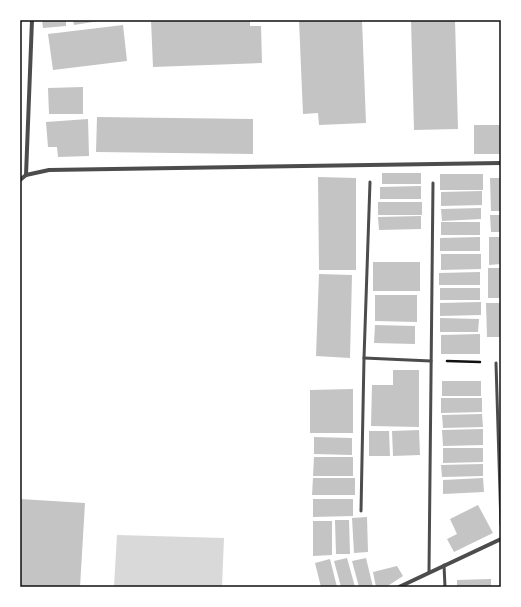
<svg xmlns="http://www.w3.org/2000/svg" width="521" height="607" font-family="Karla,sans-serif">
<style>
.water{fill:#d9d9d9}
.building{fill:#c4c4c4}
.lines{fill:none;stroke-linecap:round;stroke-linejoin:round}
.path{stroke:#111;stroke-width:2.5}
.service{stroke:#4c4c4c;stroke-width:3}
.minor{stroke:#4c4c4c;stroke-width:4}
.neatline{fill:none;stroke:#111;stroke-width:1.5}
</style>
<rect width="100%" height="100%" fill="#fff"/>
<!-- water -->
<path class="water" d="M117,535L224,538L222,587L114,586Z"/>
<!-- building -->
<g class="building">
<path d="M42,20H66V26L43,28Z"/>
<path d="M73,20H99V21L74,25Z"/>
<path d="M151,20H250V26H261L262,63L153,67Z"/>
<path d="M299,20H362L366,123L319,125L318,113L303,114Z"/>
<path d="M411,20H455L458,129L414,130Z"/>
<path d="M123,25L127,61L53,70L48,34Z"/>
<path d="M83,87V114H49L48,88Z"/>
<path d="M97,117L253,119V154L96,152Z"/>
<path d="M88,119L89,156L58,157L57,147H48L46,122Z"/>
<rect x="474" y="125" width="27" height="29"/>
<rect x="382" y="173" width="39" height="11"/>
<rect x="440" y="174" width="43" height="16"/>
<path d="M318,177L356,178V270H319Z"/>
<path d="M490,178H501V211H491Z"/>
<path d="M421,186V199H380V187Z"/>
<path d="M482,191V205L441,206V192Z"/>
<rect x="378" y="202" width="44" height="13"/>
<path d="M481,208V219L442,221L441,209Z"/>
<path d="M490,215H501V232H491Z"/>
<path d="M421,216V229L379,230L378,217Z"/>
<rect x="441" y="222" width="39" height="13"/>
<path d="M480,237V251H440V238Z"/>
<path d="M489,237H501V264L489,265Z"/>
<path d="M441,254H481V269L441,270Z"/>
<rect x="373" y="262" width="47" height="29"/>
<rect x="488" y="268" width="13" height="30"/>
<path d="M480,272V285H439V273Z"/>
<path d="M319,274L352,275L350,358L316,356Z"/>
<rect x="440" y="288" width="40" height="12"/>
<path d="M375,295H417V322L375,321Z"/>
<path d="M481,302V315L440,316V303Z"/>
<path d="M486,303H501V337H487Z"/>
<path d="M440,318L479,319L478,332H440Z"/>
<path d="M375,325L415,326V344L374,343Z"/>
<path d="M480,334V354H441V335Z"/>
<path d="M393,370H419V427L371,426L372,385H393Z"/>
<rect x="442" y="381" width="39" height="15"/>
<path d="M353,389V433H310V390Z"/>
<path d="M441,398H482V412L441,413Z"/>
<path d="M482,414L483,427L443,428L442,415Z"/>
<path d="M483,429V445L443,446L442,430Z"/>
<path d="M419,430L420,455L393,456L392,431Z"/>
<path d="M369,431H389L390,456H369Z"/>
<path d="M314,437L352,438V455L314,454Z"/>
<path d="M443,448H483V462L443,463Z"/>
<path d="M314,457H353V476H313Z"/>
<path d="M483,464V476L442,477L441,465Z"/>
<path d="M313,478H355V495H312Z"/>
<path d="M483,478L484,492L443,494V480Z"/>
<path d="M20,499L85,503L80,587H20Z"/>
<path d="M313,499H353V516L313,517Z"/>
<path d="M478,505L493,533L454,552L447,539L457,534L450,519Z"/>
<path d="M367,517L368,552L354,553L352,518Z"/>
<path d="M335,520H349L350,554H336Z"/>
<path d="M313,521H332V555L313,556Z"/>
<path d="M347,558L355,587H341L334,561Z"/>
<path d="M366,558L373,587H359L352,561Z"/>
<path d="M330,559L337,587H321L315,563Z"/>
<path d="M397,566L403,576L386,587H376L373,572Z"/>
<path d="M491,579V587H457V580Z"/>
</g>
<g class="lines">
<!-- path -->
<path class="path" d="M447,361L480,362"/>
<!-- service -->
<g class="service">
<path d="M364,358L431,361"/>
<path d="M496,363L501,525"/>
<path d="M361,511L364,358L370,182"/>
<path d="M444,565L445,587"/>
<path d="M429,572L433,183"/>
</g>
<!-- minor -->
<g class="minor">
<path d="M26,175L32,20"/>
<path d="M20,180L26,175L49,170L501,163"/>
<path d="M399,587L501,539"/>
</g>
</g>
<!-- border -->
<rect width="521" height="607" fill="none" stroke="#ffffff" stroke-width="42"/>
<rect x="21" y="21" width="479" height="565" class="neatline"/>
</svg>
